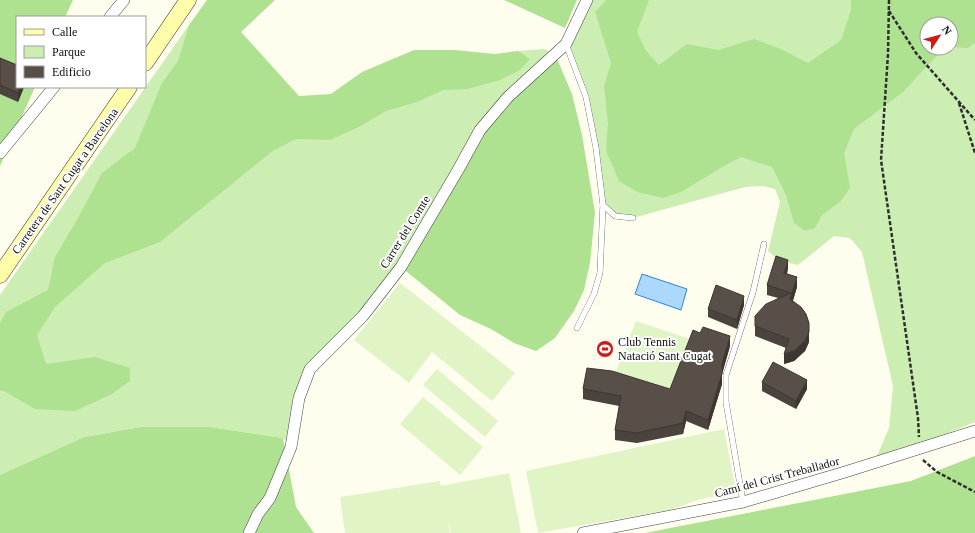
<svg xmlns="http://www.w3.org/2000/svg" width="975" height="533" font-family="'Times New Roman',serif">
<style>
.green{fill:#cdeeb3;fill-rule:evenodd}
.forest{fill:#aee190}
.pitch{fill:#e0f4c6}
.water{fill:#acd8fd;stroke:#2b87dc}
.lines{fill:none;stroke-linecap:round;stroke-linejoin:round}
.lane-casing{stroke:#404040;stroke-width:6}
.street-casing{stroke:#404040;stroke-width:12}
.secondary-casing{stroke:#2f2f2f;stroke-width:17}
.path{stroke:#2f2f2f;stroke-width:2.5;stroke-dasharray:4 2;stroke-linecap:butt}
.lane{stroke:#fff;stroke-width:5.5}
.street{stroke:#fff;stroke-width:11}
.secondary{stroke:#fffda9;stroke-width:16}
.wall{fill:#4b443e}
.shaded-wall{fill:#3d3732}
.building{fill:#574f48;stroke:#3d3732}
.labels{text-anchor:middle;stroke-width:4;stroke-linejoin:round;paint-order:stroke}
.street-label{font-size:12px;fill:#0d0d0d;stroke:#fff}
.poi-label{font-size:12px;fill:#0d0d0d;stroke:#fff;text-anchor:start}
</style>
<rect width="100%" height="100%" fill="#fffdee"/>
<!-- green -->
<g class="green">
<path d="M587,0H975V422L874,463L889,428L893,386L862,252L850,238L834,236L798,265L780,261L768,251L780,202L775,189L763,186L745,187L633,218L615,216L603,205L586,97L566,44ZM927,24H951V48H927Z"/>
<path d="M189,25L199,69L255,125L478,69L518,51L544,49L555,54L404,263L310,369L291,447L283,438L210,427H141L84,437L0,475V295Z"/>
</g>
<!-- forest -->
<g class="forest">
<path d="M0,0H73L65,17H17V87H35L0,166Z"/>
<path d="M207,0H275L241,32L299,96L331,94L362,72L414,50H455L495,54L518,51L530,59L520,70L500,80L467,89L443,90L417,102L386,111L361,126L330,140L296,139L274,150L160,242L105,263L55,307L37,335L46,364L95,357L130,368V381L112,394L75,411L35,409L4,391H0V323L6,312L48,290L55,257L78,218L102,173L135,148L162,83L178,61L189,25Z"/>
<path d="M504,0H577L565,28Z"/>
<path d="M606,0H649L637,32L646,51L659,65L687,44L718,50L754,39L781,49L808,63L841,40L851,10V0H975V43L968,48L951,47V24H927V48H944L903,92L854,129L844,153L850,188L840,202L822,215L815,228L805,231L794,223L786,195L772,167L741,157L724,166L681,192L663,198L637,192L619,181L606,151L608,123L604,86L611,63L595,12Z"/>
<path d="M555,54L572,94L582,135L595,213L590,263L584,290L574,311L555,338L536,351L514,343L491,329L460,315L401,267L480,130Z"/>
<path d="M141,427H210L283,438L296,507L314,533H0V475L84,437Z"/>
<path d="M975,456V533H645L911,481Z"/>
</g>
<!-- pitch -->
<g class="pitch">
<path d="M400,283L515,373L492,401L432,352L409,383L354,340Z"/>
<path d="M636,321L693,340L670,399L612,381Z"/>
<path d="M437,369L498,421L485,437L423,385Z"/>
<path d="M423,397L483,447L460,475L400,424Z"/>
<path d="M724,429L735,486L723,495L701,499L670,510L538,533L526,471Z"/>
<path d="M509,473L521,533H451L448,521L450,533H345L340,497L440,481L441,486Z"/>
</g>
<!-- water -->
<path class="water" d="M642,274L687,289L681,310L635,294Z"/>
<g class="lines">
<!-- lane casing -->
<g class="lane-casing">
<g id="lane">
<path d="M566,44L586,97L596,148L603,205L615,216L633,218"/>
<path d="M577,328L594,294L600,273L603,205"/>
<path d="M743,502L726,402V375L753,292L764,244"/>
</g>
</g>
<!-- street casing -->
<g class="street-casing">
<g id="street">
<path d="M110,17L124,0"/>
<path d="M0,153L54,87"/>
<path d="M249,533L258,514L270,498L291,447L299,398L310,369L363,316L401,267L458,170L480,130L508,97L566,44L587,0"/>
<path d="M583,533L743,502L845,472L975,431"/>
</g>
</g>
<!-- secondary casing -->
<g class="secondary-casing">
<g id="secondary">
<path d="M145,63L188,0"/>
<path d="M0,275L129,87"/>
</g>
</g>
<!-- path -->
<g class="path">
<path d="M889,0L888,54L881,160L918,418L919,437"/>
<path d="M889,11L916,53L975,120"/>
<path d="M959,103L975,153"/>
<path d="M923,460L937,472L975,492"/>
</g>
<!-- lane -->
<use href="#lane" class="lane"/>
<!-- street -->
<use href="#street" class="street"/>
<!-- secondary -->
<use href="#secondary" class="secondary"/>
</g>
<!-- wall -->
<g class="wall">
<path d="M0,58L17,87H24L18,102L0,94Z"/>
<path d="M788,269L787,273L797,287L793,301L809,333V342L805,351L794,361L784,364L786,348L755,336V316L778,298L767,295V285Z"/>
<path d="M744,305L737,329L708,317V309Z"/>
<path d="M730,346L722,374V384L708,430L686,421L683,434L637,443L615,440V430L619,406L583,399V389H670Z"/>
<path d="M762,382L807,389L796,409L762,391Z"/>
</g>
<!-- shaded-wall -->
<g class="shaded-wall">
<path d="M21,87H24L18,102V93Z"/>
<path d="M788,260V269L784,282V273Z"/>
<path d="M797,277V287L790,309V299Z"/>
<path d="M744,296V305L737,329V320Z"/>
<path d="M809,323V342L805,351L794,361L784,364V354Z"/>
<path d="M730,336V346L722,374V384L708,430V420L722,364Z"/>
<path d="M807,380V389L796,409V401Z"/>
<path d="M686,411V421L683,434V423Z"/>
</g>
<!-- building -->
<g class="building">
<path d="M0,58L17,65V87H21L18,93L0,85Z"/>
<path d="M776,256L788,260L784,273L797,277L790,299L801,307L806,314L809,323V332L805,341L794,351L784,354L789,339L755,326V316L766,304L791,293L767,285Z"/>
<path d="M716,285L744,296L737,320L708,309Z"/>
<path d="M703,327L730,336L722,364V374L708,420L686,411L683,423L637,433L615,430L621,396L583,389L587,368L612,371L670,389L693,330L700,333Z"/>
<path d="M773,362L807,380L796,401L762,382Z"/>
</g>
<!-- icons -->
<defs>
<g id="stadium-disc" transform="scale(0.9)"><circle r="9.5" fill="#cd1c16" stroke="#fff"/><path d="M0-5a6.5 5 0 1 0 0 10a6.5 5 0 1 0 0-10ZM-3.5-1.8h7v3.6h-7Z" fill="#fff"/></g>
</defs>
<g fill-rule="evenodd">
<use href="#stadium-disc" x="605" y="349"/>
</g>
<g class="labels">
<!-- street labels -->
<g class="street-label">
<text transform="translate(65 181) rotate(-55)" y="4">Carretera de Sant Cugat a Barcelona</text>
<text transform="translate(405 232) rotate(-58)" y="4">Carrer del Comte</text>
<text transform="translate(777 477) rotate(-15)" y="4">Camí del Crist Treballador</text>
</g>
<!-- poi labels -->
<g class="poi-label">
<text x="618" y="346">Club Tennis<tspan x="618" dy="14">Natació Sant Cugat</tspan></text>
</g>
</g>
<!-- legend -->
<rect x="16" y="16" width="130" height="72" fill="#ffffff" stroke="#9e9e9e"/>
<rect x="24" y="29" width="20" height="6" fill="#fffda9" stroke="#9e9e9e"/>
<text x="52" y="36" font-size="12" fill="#0d0d0d">Calle</text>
<rect x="24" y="46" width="20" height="12" fill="#cdeeb3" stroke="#9e9e9e"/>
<text x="52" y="56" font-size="12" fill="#0d0d0d">Parque</text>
<rect x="24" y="66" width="20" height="12" fill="#574f48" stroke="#9e9e9e"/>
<text x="52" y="76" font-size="12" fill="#0d0d0d">Edificio</text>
<!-- north arrow -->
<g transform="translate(939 36) rotate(54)"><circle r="19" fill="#ffffff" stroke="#9e9e9e"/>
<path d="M0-3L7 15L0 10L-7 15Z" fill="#cd1c16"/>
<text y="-6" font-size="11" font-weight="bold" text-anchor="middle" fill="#0d0d0d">N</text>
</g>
</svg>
